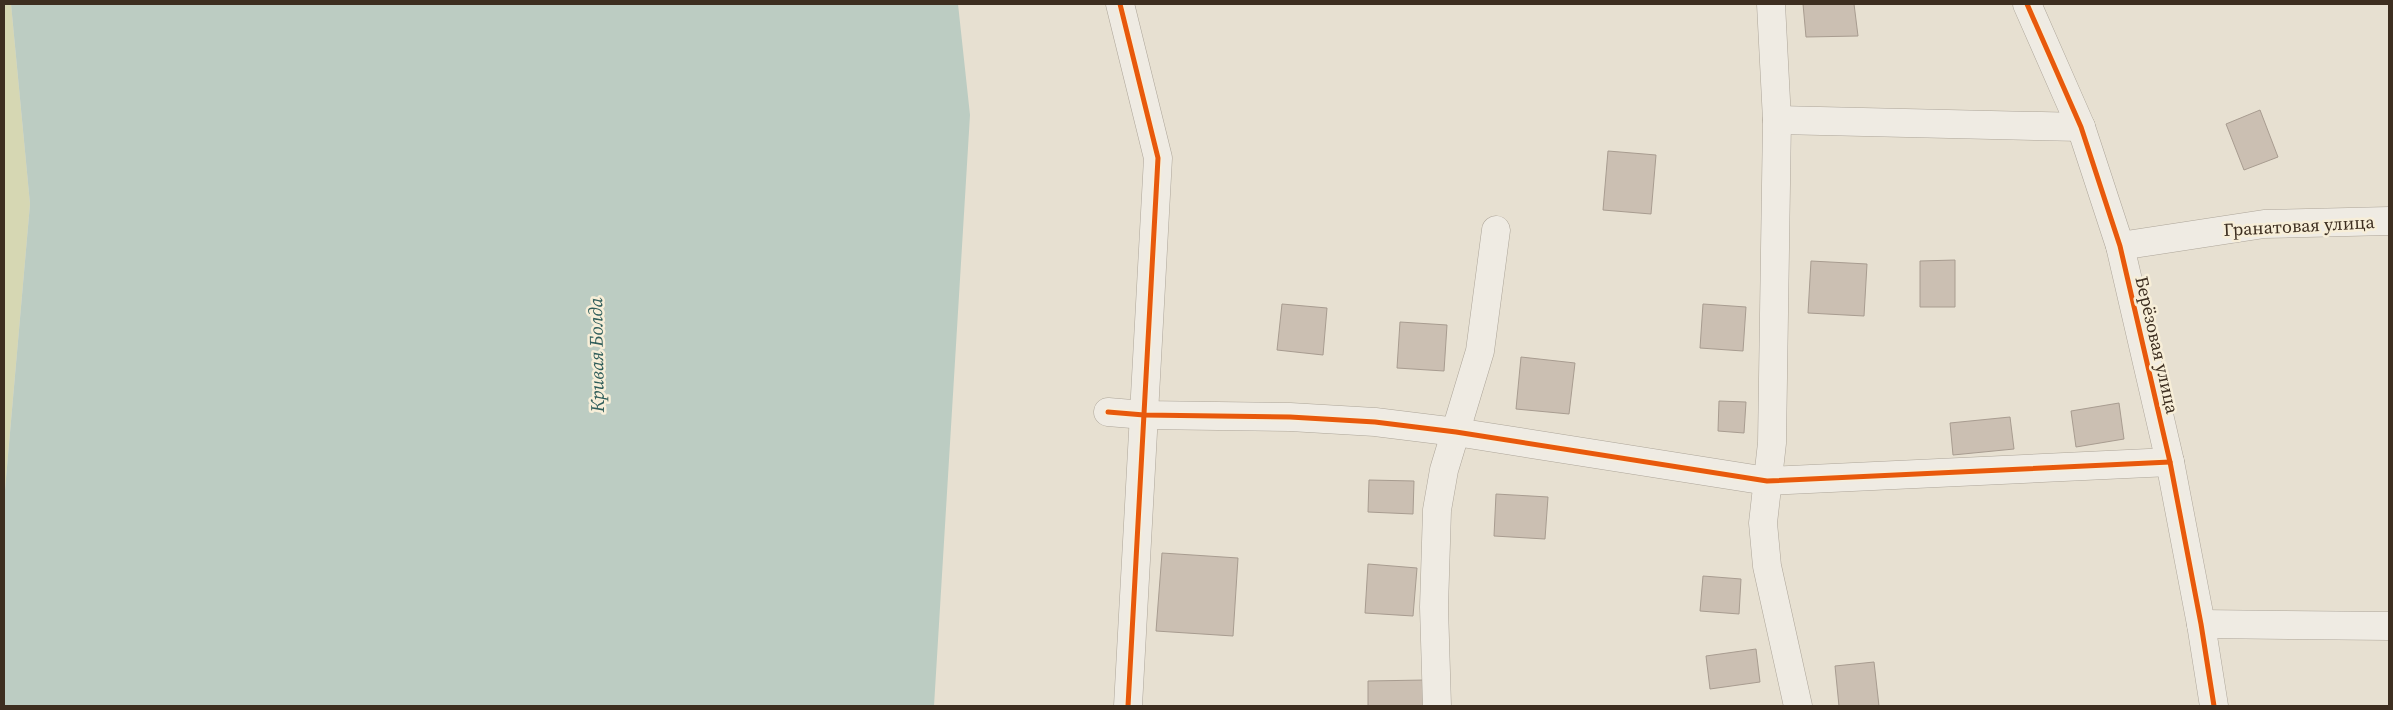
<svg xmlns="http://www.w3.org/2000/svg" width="2393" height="710" font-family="'Source Serif 4',serif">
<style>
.green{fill:#d6d7b3}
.water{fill:#bcccc2}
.building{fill:#cbbfb2;stroke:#a89c90}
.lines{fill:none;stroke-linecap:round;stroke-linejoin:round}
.minor-casing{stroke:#ada599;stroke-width:29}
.minor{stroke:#efebe3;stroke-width:28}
.cycleway-casing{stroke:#f7eed8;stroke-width:8}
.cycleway{stroke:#e8590c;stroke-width:5}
.labels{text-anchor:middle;stroke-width:5;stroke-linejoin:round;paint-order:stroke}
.street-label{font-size:18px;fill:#3d2e20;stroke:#f7eed8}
.water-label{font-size:19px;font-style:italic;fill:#2f5d5a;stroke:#f7eed8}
</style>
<rect width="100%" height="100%" fill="#e7e0d1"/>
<!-- green -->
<path class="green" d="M4,4H11L30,204L4,501Z"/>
<!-- water -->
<path class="water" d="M11,4H958L970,115L934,706H4V501L30,204Z"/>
<!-- building -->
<g class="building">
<path d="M1803,4H1854L1858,36L1806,37Z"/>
<path d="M2260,110L2278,157L2244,170L2226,124Z"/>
<path d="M1608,151L1656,155L1651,214L1603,210Z"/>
<path d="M1955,260V307H1920V261Z"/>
<path d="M1811,261L1867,264L1864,316L1808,313Z"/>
<path d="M1282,304L1327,308L1323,355L1277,350Z"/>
<path d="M1703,304L1746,307L1743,351L1700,348Z"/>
<path d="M1400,322L1447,325L1444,371L1397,368Z"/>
<path d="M1521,357L1575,363L1569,414L1516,409Z"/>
<path d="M1719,401L1746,402L1744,433L1718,431Z"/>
<path d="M2119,403L2124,439L2076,447L2071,411Z"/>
<path d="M2010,417L2014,449L1953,455L1950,423Z"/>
<path d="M1369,480L1414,481L1413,514L1368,512Z"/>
<path d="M1496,494L1548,497L1545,539L1494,536Z"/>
<path d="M1162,553L1238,558L1233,636L1156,631Z"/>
<path d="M1368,564L1417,568L1413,616L1365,613Z"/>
<path d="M1703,576L1741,579L1739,614L1700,611Z"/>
<path d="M1756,649L1760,682L1710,689L1706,656Z"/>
<path d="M1874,662L1879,706H1839L1835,666Z"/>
<path d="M1425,680L1426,706H1368V681Z"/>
</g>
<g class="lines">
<!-- minor casing -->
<g class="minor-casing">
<g id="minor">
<path d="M1120,4L1158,158L1128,706"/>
<path d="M1771,4L1777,120L1772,443L1763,523L1767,566L1798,706"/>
<path d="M2027,4L2081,127L2120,246L2170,462L2201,624L2214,706"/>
<path d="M1777,120L2081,127"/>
<path d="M2120,246L2264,224L2389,221"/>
<path d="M1108,412L1144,415L1290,417L1375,422L1456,432L1767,481L2170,462"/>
<path d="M2201,624L2389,626"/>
<path d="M1437,706L1434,607L1437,510L1444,470L1480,351L1496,230"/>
</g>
</g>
<!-- minor -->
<use href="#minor" class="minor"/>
<!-- cycleway casing -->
<g class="cycleway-casing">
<g id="cycleway">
<path d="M1120,4L1158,158L1128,706"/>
<path d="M2027,4L2081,127L2120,246L2170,462L2201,624L2214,706"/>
<path d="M1108,412L1144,415L1290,417L1375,422L1456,432L1767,481L2170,462"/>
</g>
</g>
<!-- cycleway -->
<use href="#cycleway" class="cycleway"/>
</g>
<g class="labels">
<!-- street labels -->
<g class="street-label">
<text transform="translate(2299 226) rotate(-3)" y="6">Гранатовая улица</text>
<text transform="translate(2157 345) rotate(77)" y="6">Берёзовая улица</text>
</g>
<!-- water labels -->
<g class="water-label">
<text transform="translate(596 355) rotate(-91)" y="7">Кривая Болда</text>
</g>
</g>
<!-- border -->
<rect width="2393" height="710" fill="none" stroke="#3d2e20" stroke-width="10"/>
</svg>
